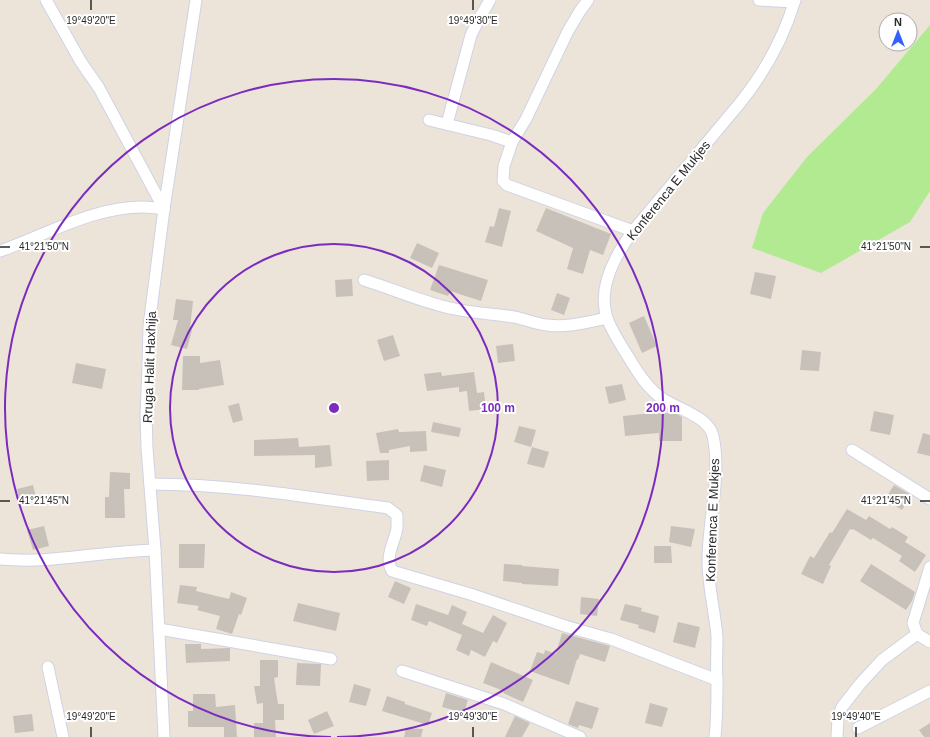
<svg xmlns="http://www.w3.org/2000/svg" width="930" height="737" font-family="Arial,sans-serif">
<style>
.green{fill:#b1ea90}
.building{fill:#c8c1b9}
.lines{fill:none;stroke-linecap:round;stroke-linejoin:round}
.minor-casing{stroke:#ced3e4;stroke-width:13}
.minor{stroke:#fff;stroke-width:11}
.ticks{fill:none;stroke:#292929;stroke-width:1.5}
.ring{fill:none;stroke:#7b2cbf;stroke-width:2}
.labels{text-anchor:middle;stroke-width:4;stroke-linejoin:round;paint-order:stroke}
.street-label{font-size:13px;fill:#292929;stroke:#fff}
.ticks-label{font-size:10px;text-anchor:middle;fill:#292929;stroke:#fff;stroke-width:4;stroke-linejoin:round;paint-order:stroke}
.centre{fill:#7b2cbf;stroke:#fff;stroke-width:2}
.ring-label{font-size:12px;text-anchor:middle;font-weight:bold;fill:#7b2cbf;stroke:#fff;stroke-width:4;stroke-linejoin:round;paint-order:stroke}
</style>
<rect width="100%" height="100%" fill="#ede4d9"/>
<!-- green -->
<path class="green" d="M930,25V191L910,222L821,273L752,248L763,213L807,157L876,89Z"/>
<!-- building -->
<g class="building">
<path d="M499,208L511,211L502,247L485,242L490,226L494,227Z"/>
<path d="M546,208L611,234L603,255L590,250L583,274L567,269L573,248L536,231Z"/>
<path d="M417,243L439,253L432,268L410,258Z"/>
<path d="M439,265L488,280L481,301L450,291L448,296L430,290Z"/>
<path d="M755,272L776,276L771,299L750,294Z"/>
<path d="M352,279L353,296L336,297L335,280Z"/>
<path d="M557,293L570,298L564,315L551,310Z"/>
<path d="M176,299L193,301L190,329L192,330L187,349L171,345L178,320H173Z"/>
<path d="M644,316L657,346L642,353L629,323Z"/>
<path d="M393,335L400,356L384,361L377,340Z"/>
<path d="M513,344L515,361L498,363L496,346Z"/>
<path d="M802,350L821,352L819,371L800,370Z"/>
<path d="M183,356H200V363L220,360L224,385L199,389V390H182Z"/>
<path d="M76,363L106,369L102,389L72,383Z"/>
<path d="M441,372L442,376L474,372L477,393L484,392L486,409L469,411L467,391L459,392V387L427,391L424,374Z"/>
<path d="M622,384L626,400L609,404L605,387Z"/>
<path d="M239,403L243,420L233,423L228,406Z"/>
<path d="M874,411L894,415L890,435L870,431Z"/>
<path d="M653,413H675L682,417V441H659V433L625,436L623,416Z"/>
<path d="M433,422L461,428L459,437L431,432Z"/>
<path d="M519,426L536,430L531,447L514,442Z"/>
<path d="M398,429L399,432L426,431L427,451L410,452V446L389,450V453H380L376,433Z"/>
<path d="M923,433L930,435V456L917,453Z"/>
<path d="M298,438L299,447L330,445L332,466L315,468V455L254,456V440Z"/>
<path d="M532,447L549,452L544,468L527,464Z"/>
<path d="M389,460V480L367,481L366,461Z"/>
<path d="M424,465L446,470L442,487L420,481Z"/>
<path d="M110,472L130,473V489H124L125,518H105V497H109Z"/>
<path d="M33,485L37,501L20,505L17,489Z"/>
<path d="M894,485L911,495L902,510L885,499Z"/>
<path d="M847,509L866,520L869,516L890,529L892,527L908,537L905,542L926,555L915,572L899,561L902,556L873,538L871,540L853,529L852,530L850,529L829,565L831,566L823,584L801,574L810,556L814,558L830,532L832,533Z"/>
<path d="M44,526L49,546L33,550L27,530Z"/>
<path d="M671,526L695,529L691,547L669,542Z"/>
<path d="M179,544H205L204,568H179Z"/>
<path d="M654,546H671L672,563H654Z"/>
<path d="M504,564L522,565V566L559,569L558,586L522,584V583L503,581Z"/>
<path d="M871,564L915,592L912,601L906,610L860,581Z"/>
<path d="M395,581L411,588L404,604L388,597Z"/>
<path d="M180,585L197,587L196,591L229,599L231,592L247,598L241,615L239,614L232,634L216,629L220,616L197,610L199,606L177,603Z"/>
<path d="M581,597L599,599L597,616L580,614Z"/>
<path d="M298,603L340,613L336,631L293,621Z"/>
<path d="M416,604L448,615L452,605L467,612L462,624L483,633L493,615L507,623L497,643L493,641L485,657L471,650L469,656L456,650L462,635L429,621L427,626L411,620Z"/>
<path d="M625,604L642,608L641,611L659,616L655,633L638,628L639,625L620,620Z"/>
<path d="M678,622L700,627L695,648L673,642Z"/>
<path d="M562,633L610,646L605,662L580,654L578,660L577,659L569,685L530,671L537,652L544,654L545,650L556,654Z"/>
<path d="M185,644H201V649L230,648V661L186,663Z"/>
<path d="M260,660H278V677L274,678L278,704H284V720H275L276,737H254V723H263V703L257,704L254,686H260Z"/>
<path d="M491,662L533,680L523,702L503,693L504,691L483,683Z"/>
<path d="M297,663L321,664L320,686L296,685Z"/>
<path d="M354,684L371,689L366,706L349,702Z"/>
<path d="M446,693L468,700L464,713L442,707Z"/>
<path d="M193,694H215L216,707L235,705L237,737H224V727H188V711H193Z"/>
<path d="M387,696L405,702V704L432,713L428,725L382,711Z"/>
<path d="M576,701L599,708L592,729L579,725L578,728L568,724Z"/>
<path d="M650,703L668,708L662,727L645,723Z"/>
<path d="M327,711L334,726L314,734L308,720Z"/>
<path d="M32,714L34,731L15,733L13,716Z"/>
<path d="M515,716L530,723L522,737H505Z"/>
<path d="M930,723V737H924L919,730Z"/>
<path d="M406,728L423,729L421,737H404Z"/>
</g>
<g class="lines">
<!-- minor casing -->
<g class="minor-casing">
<g id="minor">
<path d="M46,0L81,62L99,88L164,209"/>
<path d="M588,0L580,11L568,31L526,119L512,142L504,166L503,181L507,185L633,231"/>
<path d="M759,0L794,2"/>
<path d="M429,120L491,135L512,142"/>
<path d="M447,124L471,35L479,19L490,0"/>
<path d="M0,251C46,235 92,207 143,207C150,207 157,208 164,209"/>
<path d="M364,280C390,288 415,299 442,306C465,313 490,313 514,317C525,319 536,324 547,325C567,328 588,322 607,318"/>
<path d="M852,450L930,499"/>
<path d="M150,484C230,484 309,497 388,508L397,515C397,519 397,524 397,528C395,542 384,557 392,571L470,594L568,627L611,639L717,680"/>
<path d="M0,559C52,564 103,551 155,550"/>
<path d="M930,567L913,623L917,634L930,642"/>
<path d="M159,629L331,659"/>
<path d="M48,667L63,737"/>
<path d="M402,671L504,704L580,737"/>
<path d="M858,728L930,691"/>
<path d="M164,737L155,550L147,448L146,415L148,366L149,326L164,209L196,0"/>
<path d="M715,737C717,718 717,699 717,680C716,666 717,651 717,637C715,613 709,590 708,565C707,522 722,478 713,436C709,417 678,409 663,399C648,389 638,373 629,358C621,345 612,332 607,318C597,288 616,254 633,231L740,103C764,73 784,37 795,0"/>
<path d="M837,737L838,718L842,707L860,684L882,660L917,634"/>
</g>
</g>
<!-- minor -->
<use href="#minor" class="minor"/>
</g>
<!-- ticks -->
<path class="ticks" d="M91,0V10M473,0V10M0,247H10M920,247H930M0,501H10M920,501H930M91,727V737M473,727V737M856,727V737"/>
<!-- distance rings -->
<g class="ring">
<circle cx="334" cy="408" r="164"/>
<path d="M331 737A329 329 0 1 1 337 737"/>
</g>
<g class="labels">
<!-- street labels -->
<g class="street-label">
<text transform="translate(668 190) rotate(-51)" y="5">Konferenca E Mukjes</text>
<text transform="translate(149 367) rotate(-88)" y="5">Rruga Halit Haxhija</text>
<text transform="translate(712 520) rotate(-88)" y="5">Konferenca E Mukjes</text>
</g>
</g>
<g class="ticks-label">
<text x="91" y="24">19°49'20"E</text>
<text x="473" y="24">19°49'30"E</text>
<text x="44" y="250">41°21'50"N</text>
<text x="886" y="250">41°21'50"N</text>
<text x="44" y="504">41°21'45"N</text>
<text x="886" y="504">41°21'45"N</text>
<text x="91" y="720">19°49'20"E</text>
<text x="473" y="720">19°49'30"E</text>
<text x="856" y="720">19°49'40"E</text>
</g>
<circle cx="334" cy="408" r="6" class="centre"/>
<g class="ring-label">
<text x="498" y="412">100 m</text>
<text x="663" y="412">200 m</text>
</g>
<!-- north arrow -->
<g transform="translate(898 32)"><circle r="19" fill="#ffffff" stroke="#a9a9a9"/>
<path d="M0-3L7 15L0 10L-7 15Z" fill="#3460ff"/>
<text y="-6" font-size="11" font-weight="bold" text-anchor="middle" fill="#292929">N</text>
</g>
</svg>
